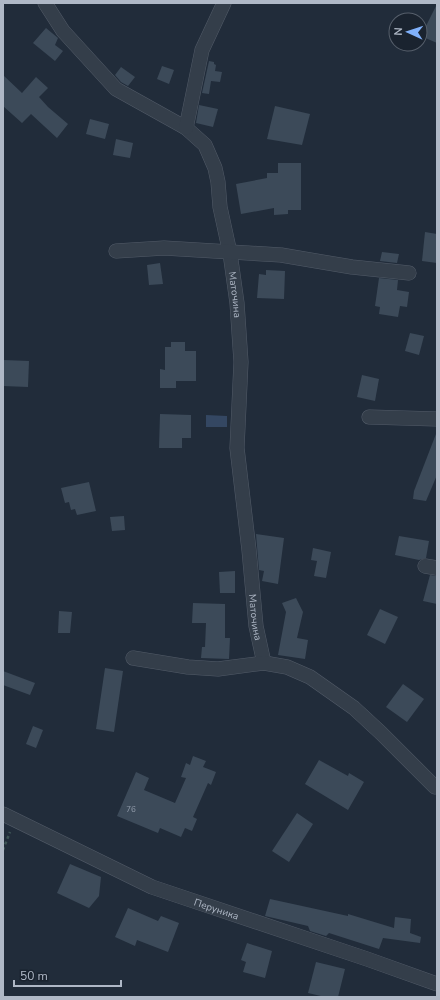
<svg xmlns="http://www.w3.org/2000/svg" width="440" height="1000" font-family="'Nunito Sans',sans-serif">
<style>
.water{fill:#344762}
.building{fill:#3c4a59}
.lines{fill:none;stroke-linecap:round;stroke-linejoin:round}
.minor-casing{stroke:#525b68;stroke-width:15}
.path{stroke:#3d5455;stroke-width:2.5;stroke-dasharray:3 3;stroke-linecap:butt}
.minor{stroke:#343e4a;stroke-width:14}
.labels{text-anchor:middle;stroke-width:4;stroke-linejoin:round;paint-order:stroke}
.number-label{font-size:8px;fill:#929cab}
.street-label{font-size:10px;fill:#afb8c6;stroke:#1a232f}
</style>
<rect width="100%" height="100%" fill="#212c3a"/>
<!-- water -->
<path class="water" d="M206,415L227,416V427H206Z"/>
<!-- building -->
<g class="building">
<path d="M437,4V43L421,36Z"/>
<path d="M46,28L58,38L55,45L63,51L55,61L33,43Z"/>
<path d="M209,61L214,62V64L216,65L215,71L222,72L220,82L211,81L209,94L202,93Z"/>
<path d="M162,66L174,70L169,84L157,79Z"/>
<path d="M121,67L135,77L128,86L121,82L115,75Z"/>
<path d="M3,75L22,93L36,77L48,88L39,97L48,107L68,124L57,138L31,114L22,123L3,106Z"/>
<path d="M199,105L218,109L213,127L196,123Z"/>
<path d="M275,106L310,114L302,145L267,139Z"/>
<path d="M90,119L109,124L105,139L86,134Z"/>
<path d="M116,139L133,143L130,158L113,155Z"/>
<path d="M278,163H301V210H288V214L274,215V208L241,214L236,184L267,178V173H278Z"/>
<path d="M425,232L437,234V263L422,261Z"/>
<path d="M382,252L399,254L397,263L380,261Z"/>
<path d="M160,263L163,284L149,285L147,265Z"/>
<path d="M266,270L285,271L284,299L257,298L259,274L266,275Z"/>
<path d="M379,278L398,280L397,290L409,292L407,307L400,306L398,317L379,314L380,307L375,306Z"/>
<path d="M410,333L424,336L419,355L405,351Z"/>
<path d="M171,342H185V351H196V381H176V388H160V369L165,370V347H171Z"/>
<path d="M3,360L29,361L28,387L3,386Z"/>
<path d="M362,375L379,379L375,401L357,397Z"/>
<path d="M160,414L191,415V438H182V448H159Z"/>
<path d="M436,434L437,475L426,501L413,499L414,491Z"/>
<path d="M89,482L96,511L77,515L75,509L71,510L69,502L65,503L61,488Z"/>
<path d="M124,516L125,530L112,531L110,517Z"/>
<path d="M256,534L284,538L278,584L262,581L264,571L259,570Z"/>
<path d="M399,536L429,541L426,558L419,560L395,555Z"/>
<path d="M313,548L331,552L326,578L314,576L317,561L311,560Z"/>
<path d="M235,571V593H220L219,572Z"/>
<path d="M430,575L437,576V604L423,601Z"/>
<path d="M296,598L303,612L297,638L308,640L305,659L278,655L286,612L282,603Z"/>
<path d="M193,603L225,604V638H230L229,659L201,658L202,647H205L206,623H192Z"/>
<path d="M380,609L398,617L385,644L367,635Z"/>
<path d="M59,611L72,612L70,633H58Z"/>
<path d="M105,668L123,671L114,732L96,729Z"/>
<path d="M3,671L35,683L30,695L3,685Z"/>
<path d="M403,684L424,699L407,722L386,707Z"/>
<path d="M33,726L43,730L36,748L26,744Z"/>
<path d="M193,756L206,761L203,767L216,772L211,785L208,783L193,817L197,819L192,831L185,828L181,837L160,828L158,833L117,816L136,772L149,778L144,790L175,803L186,778L181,777L186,763L190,765Z"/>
<path d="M319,760L348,776L349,773L364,782L348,810L305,784Z"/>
<path d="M297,813L313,824L289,862L272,851Z"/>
<path d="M70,864L101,877L99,896L89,908L57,893Z"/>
<path d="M270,899L348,916V914L394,928L395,917L411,919L410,933L421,937L420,943L383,938L379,949L329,933L326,936L310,931L308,926L265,916Z"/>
<path d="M128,908L158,921L161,916L179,923L168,952L137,940L135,946L115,937Z"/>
<path d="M247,943L272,951L265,978L243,972L246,962L241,960Z"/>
<path d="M316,962L345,969L338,997H325L308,993Z"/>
</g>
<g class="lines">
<!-- minor casing -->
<g class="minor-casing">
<g id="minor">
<path id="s1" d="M45,3L63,31L116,89L186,128L205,145L215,168L218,182L220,207L230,253L237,303L241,362L237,448L249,550L256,626L264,663"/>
<path d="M186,128L202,50L224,3"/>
<path d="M116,251L164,248L281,255L352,267L409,273"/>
<path d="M369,417L437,419"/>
<path d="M425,566L437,568"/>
<path d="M133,658L188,667L218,669L264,663L287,667L310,677L354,708L381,733L435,787"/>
<path id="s2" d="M3,814L152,887L367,959L437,984"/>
</g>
</g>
<!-- path -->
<path class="path" d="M3,850L10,832"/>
<!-- minor -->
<use href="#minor" class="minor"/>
</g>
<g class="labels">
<!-- number labels -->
<g class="number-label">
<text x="131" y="812">76</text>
</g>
<!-- street labels -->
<g class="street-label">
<text dy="4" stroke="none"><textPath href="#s1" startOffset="371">Маточина</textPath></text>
<text dy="4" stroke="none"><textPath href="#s1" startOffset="695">Маточина</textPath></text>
<text dy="4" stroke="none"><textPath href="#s2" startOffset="234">Перуника</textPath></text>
</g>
</g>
<!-- border -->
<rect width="440" height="1000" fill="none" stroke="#afb8c6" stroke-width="8"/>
<!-- north arrow -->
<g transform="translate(408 32) rotate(273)"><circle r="19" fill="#1a232f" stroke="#565f6b"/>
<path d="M0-3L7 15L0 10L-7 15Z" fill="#80b1fb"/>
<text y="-6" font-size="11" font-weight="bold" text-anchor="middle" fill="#afb8c6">N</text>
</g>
<!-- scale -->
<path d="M14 980v6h107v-6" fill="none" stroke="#afb8c6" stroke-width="2"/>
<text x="20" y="980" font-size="12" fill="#afb8c6" stroke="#1a232f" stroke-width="3" paint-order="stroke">50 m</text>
</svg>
